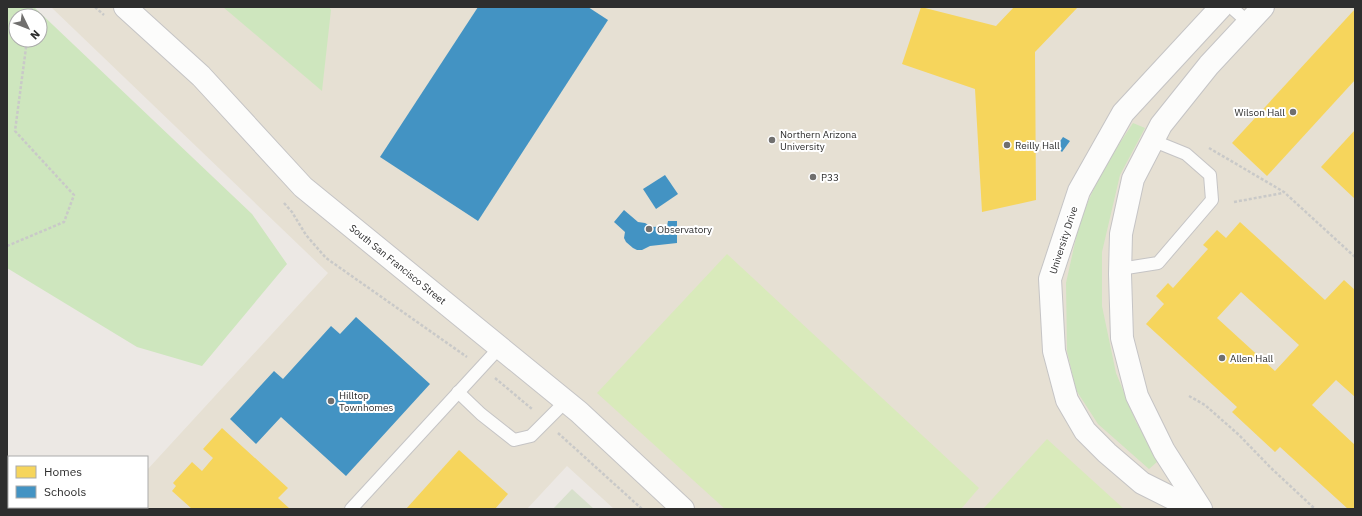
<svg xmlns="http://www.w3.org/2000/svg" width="1362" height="516" font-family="'IBM Plex Sans',sans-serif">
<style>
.education{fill:#e6e0d3}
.green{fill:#cee6be;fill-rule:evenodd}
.cemetery{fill:#d8e0cc}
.pitch{fill:#d9eabb}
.homes{fill:#f6d55c;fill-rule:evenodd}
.schools{fill:#4393c3}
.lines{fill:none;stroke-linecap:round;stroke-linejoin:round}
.service-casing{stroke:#c5c4c5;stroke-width:14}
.tertiary-casing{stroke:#c5c4c5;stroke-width:24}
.path{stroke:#c9c9c8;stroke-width:2.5;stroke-dasharray:3 2;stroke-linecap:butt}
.service{stroke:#fcfcfb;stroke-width:12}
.tertiary{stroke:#fcfcfb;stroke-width:22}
.poi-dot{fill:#706f6e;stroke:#fff;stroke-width:1.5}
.labels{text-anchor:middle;stroke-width:4;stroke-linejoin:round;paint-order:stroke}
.poi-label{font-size:10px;fill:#2e2e2e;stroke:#fff;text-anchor:start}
.street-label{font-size:10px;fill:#2e2e2e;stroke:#fff}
</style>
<rect width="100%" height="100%" fill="#ece8e4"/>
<!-- education -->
<path class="education" d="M51,7H1355V509H614L567,466L527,509H111L113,507H147V470L328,273Z"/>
<!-- green -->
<g class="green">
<path d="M7,7H34L252,214L287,264L202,366L137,347L7,268ZM16,16H40V40H16Z"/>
<path d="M223,7H329L331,10L322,91Z"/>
<path d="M1133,123L1145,128L1120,175L1102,252V306L1116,373L1136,422L1158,461L1149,469L1098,424L1076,390L1067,351L1066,283L1080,220L1102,170Z"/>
</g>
<!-- cemetery -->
<path class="cemetery" d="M572,489L594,509H553Z"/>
<!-- pitch -->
<g class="pitch">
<path d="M727,254L979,488L961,509H725L597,393Z"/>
<path d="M1047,439L1124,509H983Z"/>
</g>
<!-- homes -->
<g class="homes">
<path d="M921,7L996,26L1014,7H1078L1035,52L1036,200L982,212L975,89L902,64Z"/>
<path d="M1355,9V80L1267,176L1232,143Z"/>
<path d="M1355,130V199L1321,167Z"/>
<path d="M1240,222L1325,300L1344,280L1355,290V397L1336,380L1312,405L1355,445V509H1348L1280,447L1275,452L1232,412L1237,407L1146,324L1164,304L1156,296L1168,283L1173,288L1208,249L1203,245L1217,230L1226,238ZM1241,292L1299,345L1275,371L1217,318Z"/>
<path d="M222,428L288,488L278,498L290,509H192L172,491L176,486L173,483L192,462L202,471L213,458L203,449Z"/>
<path d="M459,450L508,494L495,509H406Z"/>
</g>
<!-- schools -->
<g class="schools">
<path d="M478,7H588L608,20L478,221L380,157Z"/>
<path d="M1063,137L1070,141L1062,152L1056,147Z"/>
<path d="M665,175L678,194L656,209L643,189Z"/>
<path d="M624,210L638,222L645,223L652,227L667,226L668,221H677V243L650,246L642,250H637L633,248L626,242L624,238L625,232L614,222Z"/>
<path d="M356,317L430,384L346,476L281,417L256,444L230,419L274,371L283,379L331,326L340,334Z"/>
</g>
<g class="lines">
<!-- service casing -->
<g class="service-casing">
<g id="service">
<path d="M1231,7L1249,23"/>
<path d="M1120,269L1158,263L1212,200L1210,175L1186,154L1154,141"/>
<path d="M458,392L481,414L514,440L531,436L566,401"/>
<path d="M351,509L500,347"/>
</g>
</g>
<!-- tertiary casing -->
<g class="tertiary-casing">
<g id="tertiary">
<path d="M125,7L201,76L303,187L579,412L683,509"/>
<path d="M1194,509L1142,483L1107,453L1085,431L1067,400L1054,351L1050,279L1079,191L1123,113L1221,7"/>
<path d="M1201,509L1164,451L1137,396L1122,338L1120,274L1121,234L1133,179L1161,125L1209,65L1263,7"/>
</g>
</g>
<!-- path -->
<g class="path">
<path d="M95,7L104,15"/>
<path d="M30,16L32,7"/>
<path d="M1209,148L1284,192L1355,257"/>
<path d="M1234,202L1283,193"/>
<path d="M284,203L292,212L306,235L326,258L467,357"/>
<path d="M7,246L64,222L74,195L15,131L27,40"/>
<path d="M495,378L532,409"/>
<path d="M1189,396L1205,405L1239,435L1271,468L1315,509"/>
<path d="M558,433L642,509"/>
</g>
<!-- service -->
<use href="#service" class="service"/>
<!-- tertiary -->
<use href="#tertiary" class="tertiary"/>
</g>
<!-- markers -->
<g class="poi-dot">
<circle cx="1293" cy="112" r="4"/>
<circle cx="772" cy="140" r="4"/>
<circle cx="1007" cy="145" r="4"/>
<circle cx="813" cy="177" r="4"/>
<circle cx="649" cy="229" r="4"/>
<circle cx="1222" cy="358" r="4"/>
<circle cx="331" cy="401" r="4"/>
</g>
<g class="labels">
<!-- poi labels -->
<g class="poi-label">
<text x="1285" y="116" text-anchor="end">Wilson Hall</text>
<text x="780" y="138">Northern Arizona<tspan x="780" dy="12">University</tspan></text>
<text x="1015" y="149">Reilly Hall</text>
<text x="821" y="181">P33</text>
<text x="657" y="233">Observatory</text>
<text x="1230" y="362">Allen Hall</text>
<text x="339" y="399">Hilltop<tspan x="339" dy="12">Townhomes</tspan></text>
</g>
<!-- street labels -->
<g class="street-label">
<text transform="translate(1063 240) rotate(-72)" y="4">University Drive</text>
<text transform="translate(398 264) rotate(39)" y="4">South San Francisco Street</text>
</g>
</g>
<!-- border -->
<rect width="1362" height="516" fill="none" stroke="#2e2e2e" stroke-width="16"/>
<!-- legend -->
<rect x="8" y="456" width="140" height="52" fill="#ffffff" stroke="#ababab"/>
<rect x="16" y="466" width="20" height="12" fill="#f6d55c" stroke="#ababab"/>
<text x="44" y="476" font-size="12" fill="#2e2e2e">Homes</text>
<rect x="16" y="486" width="20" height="12" fill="#4393c3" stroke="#ababab"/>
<text x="44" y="496" font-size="12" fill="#2e2e2e">Schools</text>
<!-- north arrow -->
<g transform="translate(28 28) rotate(133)"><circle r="19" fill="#ffffff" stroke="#ababab"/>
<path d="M0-3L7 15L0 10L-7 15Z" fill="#706f6e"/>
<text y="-6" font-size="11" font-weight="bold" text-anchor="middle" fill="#2e2e2e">N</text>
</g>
</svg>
